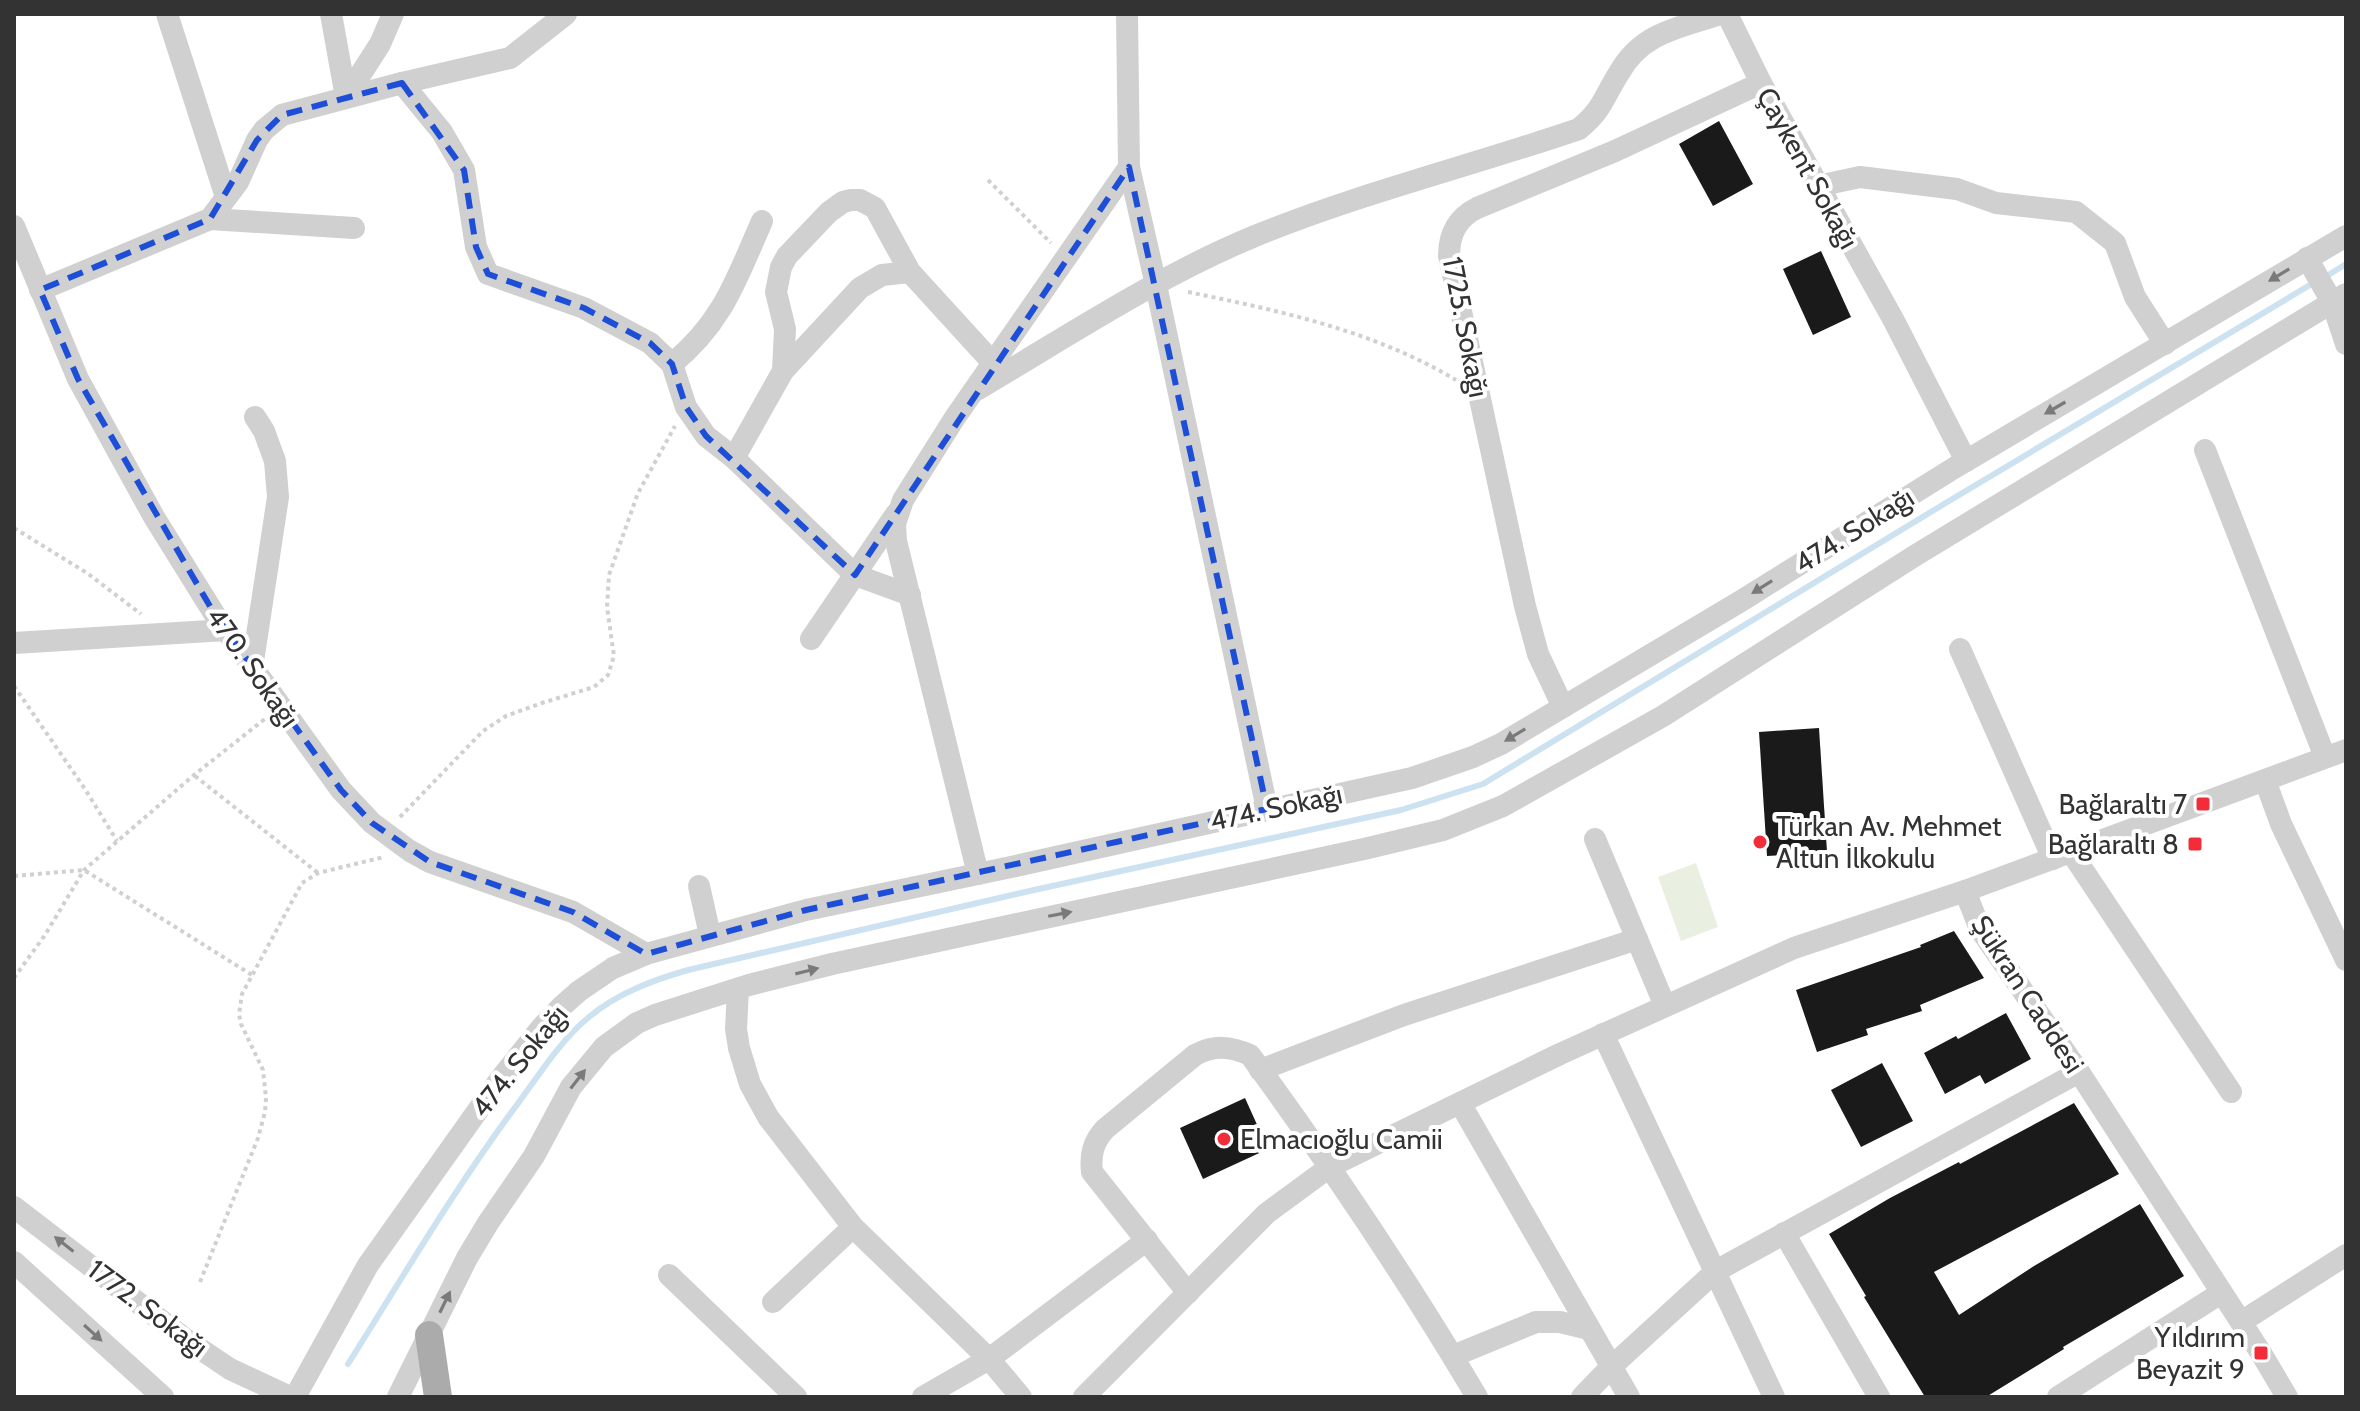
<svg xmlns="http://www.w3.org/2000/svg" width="2360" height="1411" font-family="Cabin,sans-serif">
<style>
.pitch{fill:#e9f0e1}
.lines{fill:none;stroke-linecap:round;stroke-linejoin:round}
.stream{stroke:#cde2f0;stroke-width:6}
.building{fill:#1a1a1a}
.path{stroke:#d0d0d0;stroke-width:4;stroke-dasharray:4 4;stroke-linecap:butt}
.minor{stroke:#d0d0d0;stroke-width:22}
.major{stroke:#ababab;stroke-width:28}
.oneway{fill:#7a7a7a}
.marked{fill:none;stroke:#1d4ed8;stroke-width:6;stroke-dasharray:16 10;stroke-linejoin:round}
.poi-dot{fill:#f32c3a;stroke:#fff;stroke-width:3}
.labels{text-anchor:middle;stroke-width:8;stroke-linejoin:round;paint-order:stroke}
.street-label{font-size:28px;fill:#333;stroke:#fff}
.poi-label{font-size:28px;fill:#333;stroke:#fff;text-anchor:end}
</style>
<rect width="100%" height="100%" fill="#fff"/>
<!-- pitch -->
<path class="pitch" d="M1696,863L1718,927L1681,941L1658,877Z"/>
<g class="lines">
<!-- stream -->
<g class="stream">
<path d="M2325,277L2346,264"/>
<path d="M348,1364C404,1275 457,1185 519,1102C541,1072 561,1040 589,1017C618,993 653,980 688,970L1034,890L1401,810L1483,784L1944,504L2315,282"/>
</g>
</g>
<!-- building -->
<g class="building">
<path d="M1719,121L1753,184L1713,206L1679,144Z"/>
<path d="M1821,251L1851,317L1813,335L1783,269Z"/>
<path d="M1819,728L1827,852L1767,856L1759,732Z"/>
<path d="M1954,931L1984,978L1920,1005L1922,1011L1866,1029L1868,1035L1817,1052L1796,990L1921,947L1920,945Z"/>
<path d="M2006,1013L2031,1059L1985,1084L1980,1075L1945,1094L1924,1053L1956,1036L1958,1039Z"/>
<path d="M1882,1063L1913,1121L1861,1147L1831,1090Z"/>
<path d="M1245,1098L1268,1149L1203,1179L1180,1128Z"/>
<path d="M2074,1103L2119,1174L1934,1272L1959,1315L2034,1266L2140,1204L2184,1276L2063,1347L2064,1349L1986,1397H1925L1864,1297L1866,1296L1829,1234L1890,1198L1959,1162L1960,1164Z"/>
</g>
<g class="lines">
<!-- path -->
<g class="path">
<path d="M988,180L1051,243"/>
<path d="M1188,292C1281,311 1374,331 1456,380"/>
<path d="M14,528L87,573L141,614"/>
<path d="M14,686L85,789L117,841"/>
<path d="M195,776L318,873"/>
<path d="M400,817L483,731L506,716L542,703L594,687L608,675L614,656L607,607L609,575L638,493L675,426"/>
<path d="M14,876L84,870L252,975"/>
<path d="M14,978L45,935L84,870L194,775L266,718"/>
<path d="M200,1282L258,1138L265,1112L266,1098L263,1070L241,1024L239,1014L242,994L302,883L318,873L384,857"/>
</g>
<!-- minor -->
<g class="minor">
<path d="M167,14L226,197"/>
<path d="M331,14L346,97"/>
<path d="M1127,14L1129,167L1156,285L1267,809"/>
<path d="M1727,14L1761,83L1893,319L1966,461"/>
<path d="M402,83L442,132L464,170L476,247L488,274L584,308L650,343L672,364L686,407L706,436L734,458L855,575L910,595"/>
<path d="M346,97L380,44L393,14"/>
<path d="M1818,186L1860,177L1957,189L1996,203L2076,212L2115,243L2135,297L2165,344"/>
<path d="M210,219L354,228"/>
<path d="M14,226L78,379L154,517L215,615L341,790L372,823L410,851L430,862L573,912L646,954"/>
<path d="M2307,258L2332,302L2346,344"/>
<path d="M40,290L210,219L238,182L257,140L264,130L282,115L402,83L510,58L566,14"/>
<path d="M672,364C723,322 736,280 762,221"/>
<path d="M783,371L785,329L776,292L781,267L787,256L829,212L843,202L851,200H860L875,208L910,272L993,363"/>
<path d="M973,392C1065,338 1156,277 1255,236C1360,193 1471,166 1579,129C1604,108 1603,98 1619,73C1642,32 1679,28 1720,14"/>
<path d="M2205,450L2325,757"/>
<path d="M734,458L783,371L860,288L882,275L910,272"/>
<path d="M811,639L896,514"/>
<path d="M14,643L226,630"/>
<path d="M1960,649L2053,859"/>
<path d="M252,668L278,497L275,461L264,431L255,417"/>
<path d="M1563,707L1538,654L1525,606L1449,256C1449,234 1457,218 1477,208L1615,151L1761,83"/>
<path d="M2265,780L2281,824L2346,960"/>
<path d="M1595,839L1665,1006"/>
<path d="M2071,852L2231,1092"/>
<path d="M978,874L896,541L895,524L903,500L954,419L1129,167"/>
<path d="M699,886L710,935"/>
<path d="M1965,891L1980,929L2079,1072L2261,1353L2287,1397"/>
<path d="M738,989L736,1029L739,1048L750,1084L768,1117L853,1227L989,1359L1021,1397"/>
<path d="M1603,1034L1774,1397"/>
<path d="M1260,1070L1404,1015L1637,939"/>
<path d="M1460,1103L1629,1397"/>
<path d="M14,1207L184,1338L230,1369L290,1397"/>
<path d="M1784,1233L1879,1397"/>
<path d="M14,1262L163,1397"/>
<path d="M669,1275L796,1397"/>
<path d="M1188,1293L1092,1172C1090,1155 1093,1142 1105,1129L1195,1055C1214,1045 1230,1046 1250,1055C1331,1166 1407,1279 1477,1397"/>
<path d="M773,1302L853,1227"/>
<path d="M2241,1322L2346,1255"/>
<path d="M1453,1356L1536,1322H1560L1589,1329"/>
<path d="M295,1397L368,1265L498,1082L541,1028L561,1007L579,991L613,968L646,954L806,910L1011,867L1412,778L1473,757L1501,744L1741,601L1954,468L2346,236"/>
<path d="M398,1397L467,1258L488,1223L534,1156L571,1087L604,1047L637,1023L655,1015L749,985L832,964L1364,849L1443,830L1503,806L1663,716L1916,555L2346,294"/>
<path d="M923,1397L989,1359L1147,1240"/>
<path d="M1084,1397L1267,1213L1331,1166L1560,1054L1794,948L1965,891L2346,750"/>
<path d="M1582,1397L1611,1367L1716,1271L2079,1072"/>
<path d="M2058,1397L2221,1293"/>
</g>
<!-- major -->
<path class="major" d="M429,1335L438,1397"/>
</g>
<!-- one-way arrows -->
<defs><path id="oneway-solid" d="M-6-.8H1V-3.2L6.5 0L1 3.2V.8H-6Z" transform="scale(2)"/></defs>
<g class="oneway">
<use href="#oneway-solid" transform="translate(2279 275) rotate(149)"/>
<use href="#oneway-solid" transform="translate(2055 408) rotate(150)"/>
<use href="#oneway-solid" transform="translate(1762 587) rotate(148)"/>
<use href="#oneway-solid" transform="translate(1515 735) rotate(149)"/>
<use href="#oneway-solid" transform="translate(1060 914) rotate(-11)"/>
<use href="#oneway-solid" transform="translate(807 971) rotate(-14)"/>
<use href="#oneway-solid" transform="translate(578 1079) rotate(-52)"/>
<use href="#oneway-solid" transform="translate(64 1244) rotate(-142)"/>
<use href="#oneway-solid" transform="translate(445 1302) rotate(-64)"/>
<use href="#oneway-solid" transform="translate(93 1333) rotate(42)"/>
</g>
<!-- marked area -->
<path class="marked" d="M402,83L464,170L476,247L488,274L584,308L650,343L672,364L686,407L706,436L855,575L1129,167L1267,809L806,910L646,954L573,912L430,862L372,823L341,790L215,615L78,379L40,290L210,219L257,140L282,115Z"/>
<!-- markers -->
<g class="poi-dot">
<rect x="2195" y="796" width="16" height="16" rx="4"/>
<circle cx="1760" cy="842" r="8"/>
<rect x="2187" y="836" width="16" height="16" rx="4"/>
<circle cx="1224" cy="1139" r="8"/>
<rect x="2253" y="1345" width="16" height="16" rx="4"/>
</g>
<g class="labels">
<!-- street labels -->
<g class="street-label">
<text transform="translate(1808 168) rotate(61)" y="10">Çaykent Sokağı</text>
<text transform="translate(1466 327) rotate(79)" y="10">1725. Sokağı</text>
<text transform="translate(1854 530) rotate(-32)" y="10">474. Sokağı</text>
<text transform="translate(253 667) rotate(55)" y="10">470. Sokağı</text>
<text transform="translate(1276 807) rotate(-12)" y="10">474. Sokağı</text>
<text transform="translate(2028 994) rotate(57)" y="10">Şükran Caddesi</text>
<text transform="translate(519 1061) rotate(-51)" y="10">474. Sokağı</text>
<text transform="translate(148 1308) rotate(37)" y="10">1772. Sokağı</text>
</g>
<!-- poi labels -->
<g class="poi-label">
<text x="2187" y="814">Bağlaraltı 7</text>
<text x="1776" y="836" text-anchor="start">Türkan Av. Mehmet<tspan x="1776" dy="32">Altun İlkokulu</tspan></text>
<text x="2179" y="854">Bağlaraltı 8</text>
<text x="1240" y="1149" text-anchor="start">Elmacıoğlu Camii</text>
<text x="2245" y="1347">Yıldırım<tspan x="2245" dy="32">Beyazit 9</tspan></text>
</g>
</g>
<!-- border -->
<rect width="2360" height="1411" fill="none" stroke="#333333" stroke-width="32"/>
</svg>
